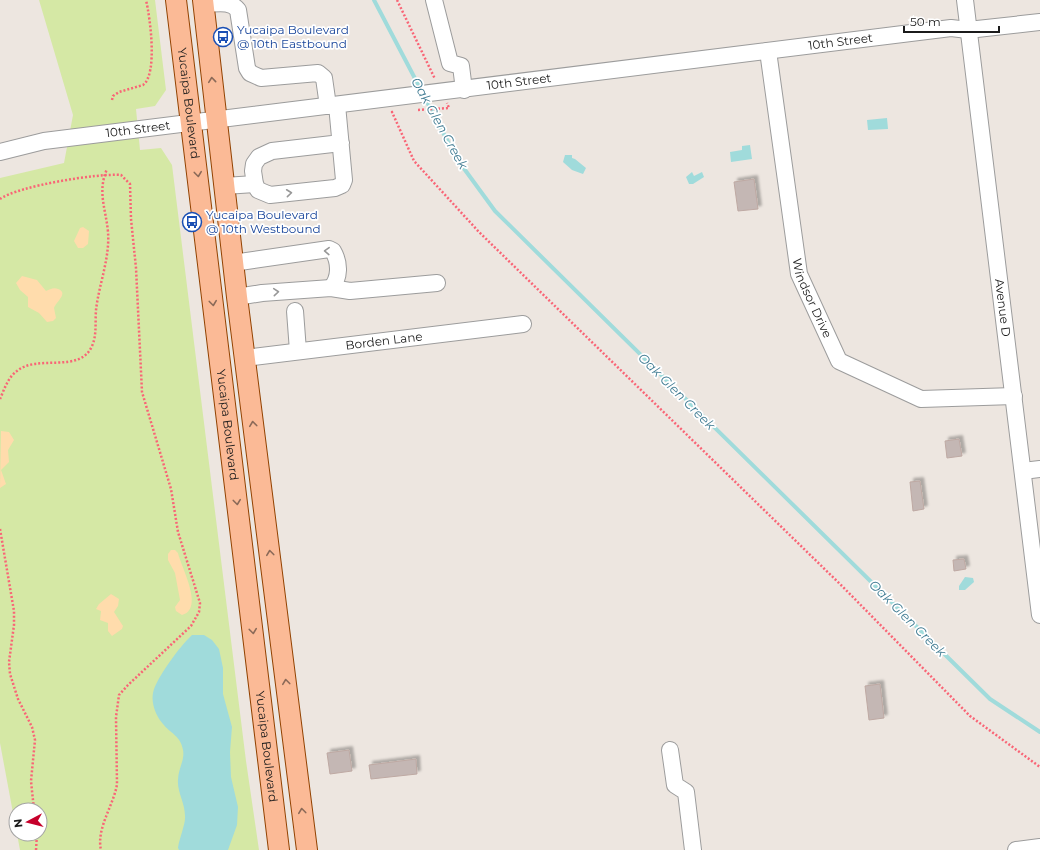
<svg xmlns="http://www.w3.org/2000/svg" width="1040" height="850" font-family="Montserrat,sans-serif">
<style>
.grass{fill:#d5e8a5}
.sand{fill:#ffdcac}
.water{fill:#a0dbdb}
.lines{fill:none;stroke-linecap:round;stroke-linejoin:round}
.stream{stroke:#a0dbdb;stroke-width:4}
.building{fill:#c4b7b4;stroke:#bea9a3;filter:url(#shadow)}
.minor-casing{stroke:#9c9c9c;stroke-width:18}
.major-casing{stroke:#924200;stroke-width:22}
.path{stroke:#f96576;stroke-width:2.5;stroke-dasharray:2 2;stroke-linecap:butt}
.minor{stroke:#fff;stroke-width:16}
.major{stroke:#fbba96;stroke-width:20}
.oneway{stroke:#8b6a58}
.oneway2{stroke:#989898}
.labels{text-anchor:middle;stroke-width:3.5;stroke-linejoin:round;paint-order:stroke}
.transit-label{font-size:12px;fill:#164399;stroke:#fff;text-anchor:start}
.street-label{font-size:12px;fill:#1b1b1b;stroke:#fff}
.water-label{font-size:13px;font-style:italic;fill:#407b92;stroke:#fff}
</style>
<defs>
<filter id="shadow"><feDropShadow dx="3.5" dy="-3.5" stdDeviation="1" flood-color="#0004"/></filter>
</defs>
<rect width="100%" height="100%" fill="#ede6e0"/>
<!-- grass -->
<path class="grass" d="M39,0H155L166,90L155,106L136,109L140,150L161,148L172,165L246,761L259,850H20L17,834H40V810H16V829L0,743V178L64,163L73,115Z"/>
<!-- sand -->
<g class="sand">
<path d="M83,227L89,231L88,244L83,248H78L74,241L80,228Z"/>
<path d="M22,276L37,280L46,291C50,289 54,287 58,289C69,293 56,302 54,308L56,318L53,321L47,322L39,313L28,307V297L20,290L16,283Z"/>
<path d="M1,431L9,432L14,440L8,450L9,462L1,470L6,484L0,488Z"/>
<path d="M171,550H175L178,553C181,567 205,609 182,615L176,611L175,607L180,600L175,573L168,560V554Z"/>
<path d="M111,594L119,599L118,606L114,612L123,626L122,629L112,636L108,631V623L100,620L101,611L96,609L99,604Z"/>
</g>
<!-- water -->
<g class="water">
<path d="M887,118L888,129L868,130L867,120Z"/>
<path d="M750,145L752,159L731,162L730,152L742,150V146Z"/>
<path d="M565,155H572V158L575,159L586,168L583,174L572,170L563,162Z"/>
<path d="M692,172L694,176L702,172L704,177L693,184H689L686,177Z"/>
<path d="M965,577L973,578L974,582L965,590H959V586Z"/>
<path d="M192,635H204L212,640L219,649L223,668V694L232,727L230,752L231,777L238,807L237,825L228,850H179L178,848C179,839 186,823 185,816C185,803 177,792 178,780C178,769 185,760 183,750C181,736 170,733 163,724C156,716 151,704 153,693C156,678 181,645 192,635Z"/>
</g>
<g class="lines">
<!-- stream -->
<g class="stream">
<path d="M374,0L421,90"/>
<path d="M425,98L457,159L495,211L990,699L1040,732"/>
</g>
</g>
<!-- building -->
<g class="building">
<path d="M754,179L758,209L738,211L734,182Z"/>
<path d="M959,439L962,456L947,458L945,441Z"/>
<path d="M920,481L924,509L913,511L910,482Z"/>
<path d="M964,559L966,569L954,571L953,560Z"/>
<path d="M880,684L884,718L869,720L865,686Z"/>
<path d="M349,750L352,771L330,774L327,753Z"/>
<path d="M416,759L417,774L371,779L369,765Z"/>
</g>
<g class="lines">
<!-- minor casing -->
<g class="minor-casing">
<g id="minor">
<path d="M434,0L450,63L461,66L464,90"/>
<path id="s1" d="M965,0L1040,615"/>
<path d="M204,4C216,4 230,0 238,10L247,68L250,73L261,78L318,73L324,78L328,106"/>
<path id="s2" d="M768,51L799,274L839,361L921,399L1014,396"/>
<path d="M337,105L344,180L342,185L335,188L270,195L258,190L255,184L253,171L254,164L259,157L272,151L341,143"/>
<path id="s3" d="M0,152L44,141L951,28L968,30L1040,22"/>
<path d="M224,186L255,184"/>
<path d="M233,263L329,249L333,251C340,263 340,278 331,288"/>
<path d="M237,297L262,293L331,288L350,291L437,283"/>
<path d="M295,311L298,351"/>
<path id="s4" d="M245,358L523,324"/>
<path d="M1023,471L1040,469"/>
<path d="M670,750L675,785L686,792L693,850"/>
<path d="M1016,850L1040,847"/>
</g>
</g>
<!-- major casing -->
<g class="major-casing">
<g id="major">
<path id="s5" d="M176,0L279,850"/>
<path d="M203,0L237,297L307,850"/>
</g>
</g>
<!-- path -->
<g class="path">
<path d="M397,0L435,79"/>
<path d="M112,100L113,96L119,92L143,85C158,74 150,17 146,0"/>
<path d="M418,110L449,108L447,103"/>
<path d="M393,112H392L414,161L479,232L842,586L970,716L1040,767"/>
<path d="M0,199C18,186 98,173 121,175L130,184L131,219L136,268L142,392L171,489L178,532L200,603L199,612L191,626L128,685L119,695L116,717L117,784C114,805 96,828 101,850"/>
<path d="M0,399C4,390 8,377 17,371C37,354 80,374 92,346C97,335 95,322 96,310C99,284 110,258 108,232C106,209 97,192 107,169"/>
<path d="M0,529L14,611V625L9,662L10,674L18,699L32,727L35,740L31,781L34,810"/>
<path d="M36,850L37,834"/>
</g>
<!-- minor -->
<use href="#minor" class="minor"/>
<!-- major -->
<use href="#major" class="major"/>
</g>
<!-- one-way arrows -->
<defs><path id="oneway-chevron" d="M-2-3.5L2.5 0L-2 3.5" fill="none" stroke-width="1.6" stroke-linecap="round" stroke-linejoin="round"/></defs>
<g class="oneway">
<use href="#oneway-chevron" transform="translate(212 80) rotate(-96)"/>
<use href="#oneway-chevron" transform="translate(198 174) rotate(83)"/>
<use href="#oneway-chevron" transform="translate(213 303) rotate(83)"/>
<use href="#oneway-chevron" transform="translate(253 424) rotate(-97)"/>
<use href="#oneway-chevron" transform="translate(237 502) rotate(83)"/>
<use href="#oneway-chevron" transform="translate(270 553) rotate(-97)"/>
<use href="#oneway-chevron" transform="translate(253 631) rotate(83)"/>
<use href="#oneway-chevron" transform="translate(286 682) rotate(-97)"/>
<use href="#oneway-chevron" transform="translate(302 811) rotate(-97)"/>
</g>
<g class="oneway2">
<use href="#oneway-chevron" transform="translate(289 193) rotate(-6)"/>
<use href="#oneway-chevron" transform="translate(327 251) rotate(-178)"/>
<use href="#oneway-chevron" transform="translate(276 292) rotate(-5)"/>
</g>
<!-- icons -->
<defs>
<g id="bus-ring" transform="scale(1)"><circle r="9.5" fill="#fff" stroke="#1a4fb4" stroke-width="1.5"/><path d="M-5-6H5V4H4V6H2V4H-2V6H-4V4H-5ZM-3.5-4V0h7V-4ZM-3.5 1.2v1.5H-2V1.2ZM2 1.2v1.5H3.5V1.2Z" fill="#1a4fb4"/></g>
</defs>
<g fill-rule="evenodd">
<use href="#bus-ring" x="223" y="37"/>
<use href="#bus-ring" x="192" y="222"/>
</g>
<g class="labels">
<!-- transit labels -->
<g class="transit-label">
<text x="237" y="34">Yucaipa Boulevard<tspan x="237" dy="14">@ 10th Eastbound</tspan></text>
<text x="206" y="219">Yucaipa Boulevard<tspan x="206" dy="14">@ 10th Westbound</tspan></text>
</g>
<!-- street labels -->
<g class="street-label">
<text dy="4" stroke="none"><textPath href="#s3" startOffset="848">10th Street</textPath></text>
<text dy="4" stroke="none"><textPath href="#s3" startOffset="524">10th Street</textPath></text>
<text dy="4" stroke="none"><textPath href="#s5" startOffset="104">Yucaipa Boulevard</textPath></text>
<text dy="4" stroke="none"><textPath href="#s3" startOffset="140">10th Street</textPath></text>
<text dy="4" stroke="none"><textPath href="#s2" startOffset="252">Windsor Drive</textPath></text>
<text dy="4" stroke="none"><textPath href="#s1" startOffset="310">Avenue D</textPath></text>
<text dy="4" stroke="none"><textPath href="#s4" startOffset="140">Borden Lane</textPath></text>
<text dy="4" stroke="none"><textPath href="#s5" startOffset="428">Yucaipa Boulevard</textPath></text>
<text dy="4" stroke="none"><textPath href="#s5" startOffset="752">Yucaipa Boulevard</textPath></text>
</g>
<!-- water labels -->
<g class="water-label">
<text transform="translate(440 123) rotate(61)" y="5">Oak Glen Creek</text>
<text transform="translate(677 391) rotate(45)" y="5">Oak Glen Creek</text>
<text transform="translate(908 618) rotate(45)" y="5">Oak Glen Creek</text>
</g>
</g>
<!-- north arrow -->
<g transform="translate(28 822) rotate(263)"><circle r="19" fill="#ffffff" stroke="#a4a4a4"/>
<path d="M0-3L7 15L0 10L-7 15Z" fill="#c6002b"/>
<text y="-6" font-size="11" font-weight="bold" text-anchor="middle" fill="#1b1b1b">N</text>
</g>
<!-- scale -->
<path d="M904 26v6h95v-6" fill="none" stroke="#1b1b1b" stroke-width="2"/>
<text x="910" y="26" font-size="12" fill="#1b1b1b" stroke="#ffffff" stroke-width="3" paint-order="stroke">50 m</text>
</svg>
